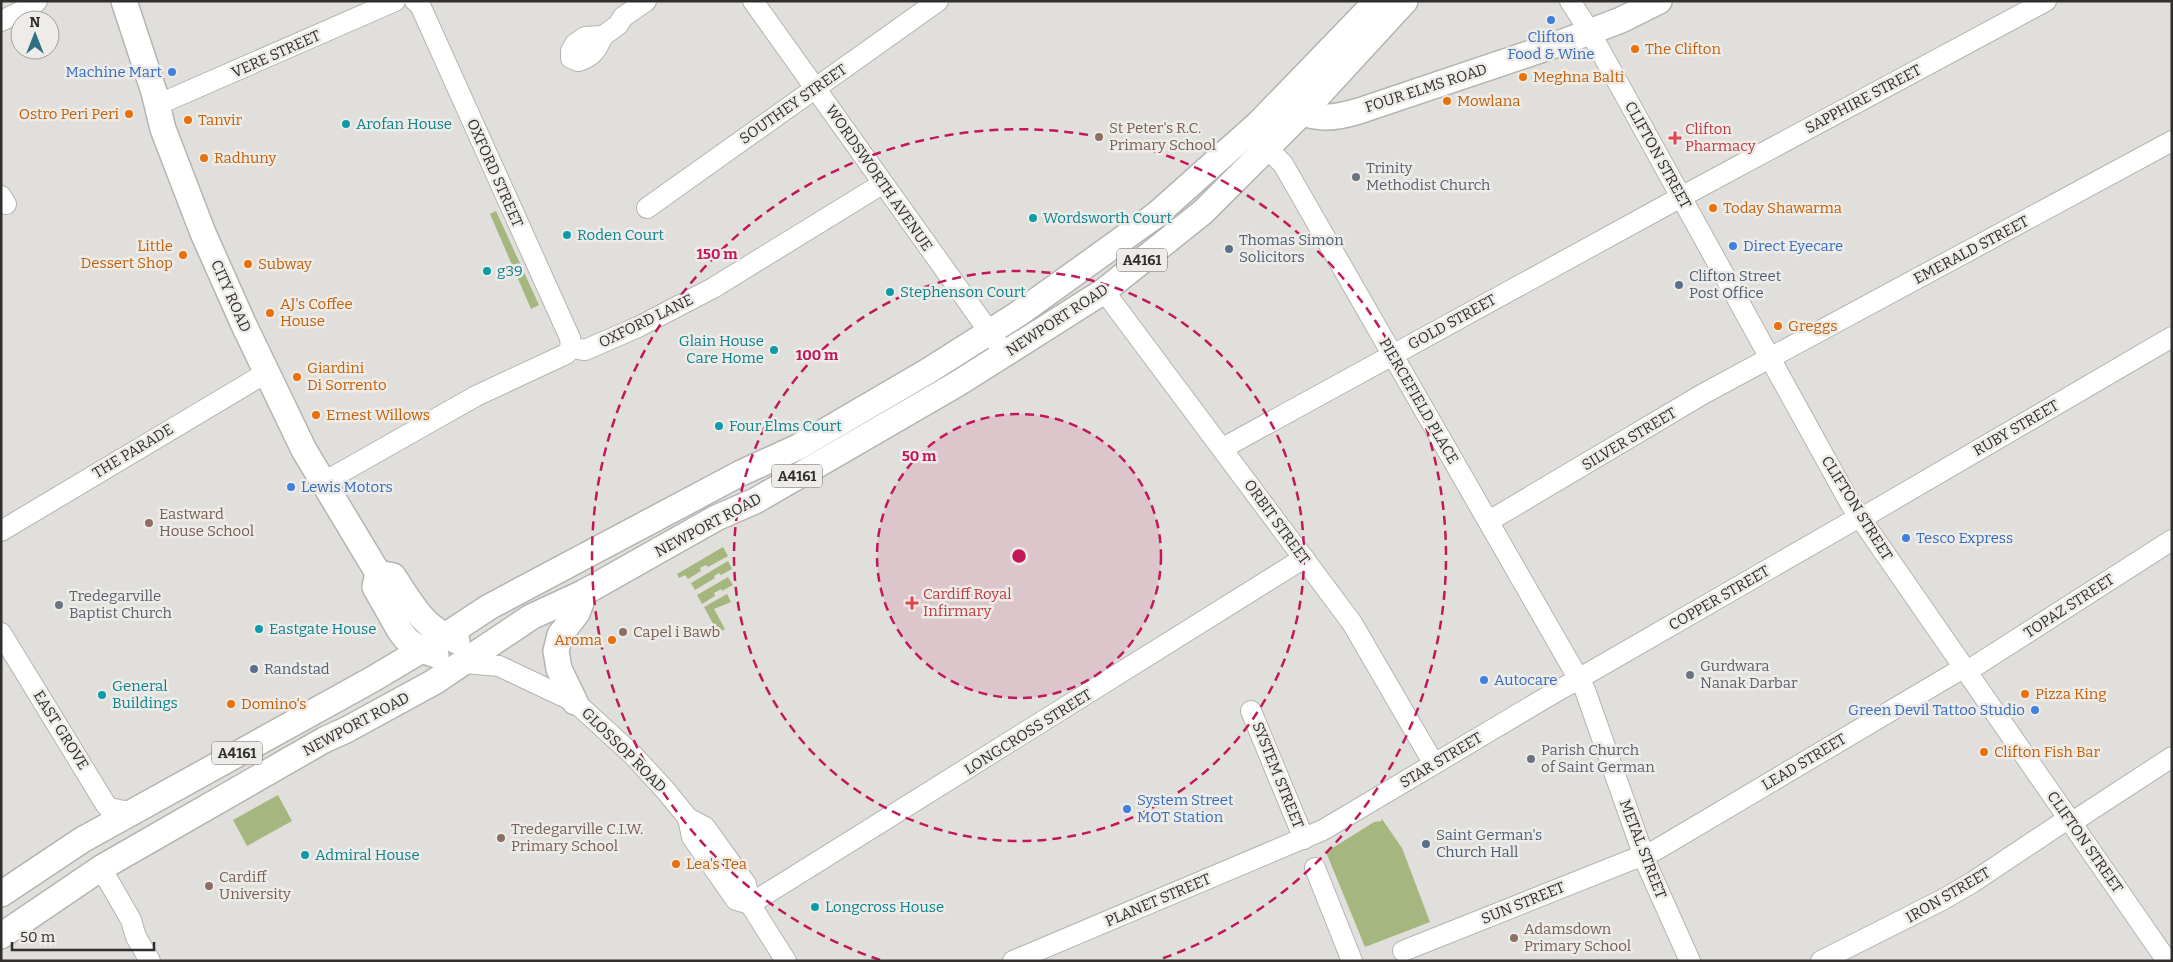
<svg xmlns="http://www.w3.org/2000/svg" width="2173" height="962" font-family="Bitter,serif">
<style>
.green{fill:#a5b77e}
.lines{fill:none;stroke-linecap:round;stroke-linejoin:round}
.minor-casing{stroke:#b6b4b1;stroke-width:22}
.major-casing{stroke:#b6b4b1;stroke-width:28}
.minor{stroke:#fff;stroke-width:20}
.major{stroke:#fff;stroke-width:25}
.ring{fill:none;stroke:#c2185b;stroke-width:2.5;stroke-dasharray:9 6}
.shop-dot{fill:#3f7fe0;stroke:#eeece8;stroke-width:2}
.food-dot{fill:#e8710a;stroke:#eeece8;stroke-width:2}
.culture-dot{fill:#0f9aa8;stroke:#eeece8;stroke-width:2}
.education-dot{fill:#8d6e63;stroke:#eeece8;stroke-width:2}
.health-dot{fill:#e0444e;stroke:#eeece8;stroke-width:2}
.worship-dot{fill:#6b7280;stroke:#eeece8;stroke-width:2}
.service-dot{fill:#5c6f8a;stroke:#eeece8;stroke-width:2}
.labels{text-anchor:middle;stroke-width:5;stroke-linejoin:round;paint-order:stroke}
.shield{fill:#eeece8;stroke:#696866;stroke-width:1}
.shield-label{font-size:14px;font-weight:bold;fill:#302f2e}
.shop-label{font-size:15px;fill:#366cbe;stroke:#eeece8;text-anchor:start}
.food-label{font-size:15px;fill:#c56008;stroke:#eeece8;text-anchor:start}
.street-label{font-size:15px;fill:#302f2e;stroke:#eeece8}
.culture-label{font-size:15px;fill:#0d838f;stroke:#eeece8;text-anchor:start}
.education-label{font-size:15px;fill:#785e54;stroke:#eeece8;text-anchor:start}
.health-label{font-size:15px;fill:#be3a42;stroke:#eeece8;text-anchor:start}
.worship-label{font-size:15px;fill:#5b616d;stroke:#eeece8;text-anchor:start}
.service-label{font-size:15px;fill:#4e5e75;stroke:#eeece8;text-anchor:start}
.centre{fill:#c2185b;stroke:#eeece8;stroke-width:2.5}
.ring-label{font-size:15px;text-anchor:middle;font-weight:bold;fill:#c2185b;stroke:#eeece8;stroke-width:5;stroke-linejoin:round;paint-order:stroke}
</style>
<rect width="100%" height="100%" fill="#e1dfdb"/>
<!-- green -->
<g class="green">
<path d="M496,211L539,305L531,309L490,214Z"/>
<path d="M723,547L728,556L708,567L706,565L700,568L701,571L688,579L685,575L679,578L677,574Z"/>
<path d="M728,561L732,569L721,575L719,573L714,576L715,578L695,590L691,583Z"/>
<path d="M728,577L733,585L722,591L721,589L714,593L715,596L702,604L697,595Z"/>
<path d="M727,594L731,602L714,609L725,629L718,633L704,607Z"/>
<path d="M278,795L292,821L247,846L233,820Z"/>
<path d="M1382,819L1402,848L1430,922L1365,947L1326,852L1374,822L1381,821Z"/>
</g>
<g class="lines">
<!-- minor casing -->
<g class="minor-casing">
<g id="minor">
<path d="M415,1L420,5L570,338L571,348"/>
<path d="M753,1L998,344"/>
<path d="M1570,1L1590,32L1850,503L2167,961"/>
<path d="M1,21L28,8L37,1"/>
<path d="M603,36C597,49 593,57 578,61L571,58V51L575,44L585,37L603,36L618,25L623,17L646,1"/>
<path d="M157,105L395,1"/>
<path d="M1255,141L1275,156L1283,164L1585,690L1647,865L1690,961"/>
<path d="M1,196L6,204"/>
<path d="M647,208L938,1"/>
<path d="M1104,291L1352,623L1434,764"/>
<path d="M571,348L585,350L638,327L713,288L882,184"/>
<path d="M1223,448L1681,197L2046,1"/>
<path d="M324,482L476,396L566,354L571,348"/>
<path d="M1489,521L1703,394L2172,141"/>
<path d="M1,531L266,373"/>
<path d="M1,633L106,805L109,808L130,812"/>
<path d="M465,663L499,666L575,702L632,754L666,791L688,818L692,837L736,900L750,904"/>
<path d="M1251,711L1304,839"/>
<path d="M688,818L705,827L746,884L750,904L786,961"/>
<path d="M101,868L131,920L136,937L150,961"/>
<path d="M1315,868L1352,961"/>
<path d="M750,904L1304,558"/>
<path d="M1403,951L1656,850L1958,671L1972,668L2172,540"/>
<path d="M1013,961L1323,830L1547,697L1854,520L1867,515L2172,337"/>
<path d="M1821,961L1942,900L1973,882L2063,822L2077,819L2172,757"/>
</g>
</g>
<!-- major casing -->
<g class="major-casing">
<g id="major">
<path d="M124,1L154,92L163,129L203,233L243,323L304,450L378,573L375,587L400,631L407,640L421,650L436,655"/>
<path d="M1290,114C1304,112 1313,117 1327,117C1338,117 1349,114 1359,111L1558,44L1621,20L1659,1"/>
<path d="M378,573L393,576C413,606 423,628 457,641"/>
<path d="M575,702L559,669L556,651L560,635L577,613L585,592"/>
<path d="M1,894L82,840L373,679L445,636L489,607L741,473L798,447L928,371L1018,314L1156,215L1259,123L1377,1"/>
<path d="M1,936L101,868L324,740L346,730L434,682L531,617L585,592L716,518L755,501L957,384L1104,291L1203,212L1303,112L1405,1"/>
</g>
</g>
<!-- minor -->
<use href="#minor" class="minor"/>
<!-- major -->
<use href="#major" class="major"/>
</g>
<!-- distance rings -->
<circle cx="1019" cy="556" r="142" fill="#c2185b" fill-opacity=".12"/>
<g class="ring">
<circle cx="1019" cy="556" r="142"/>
<circle cx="1019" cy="556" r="285"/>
<path d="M880 960A427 427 0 1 1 1158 960"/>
</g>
<!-- markers -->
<g class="shop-dot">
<circle cx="1551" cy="20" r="5"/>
<circle cx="172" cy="72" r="5"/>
<circle cx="1733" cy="246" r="5"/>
<circle cx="291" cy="487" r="5"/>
<circle cx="1906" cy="538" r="5"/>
<circle cx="1484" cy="680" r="5"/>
<circle cx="2035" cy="710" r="5"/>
<circle cx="1127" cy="809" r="5"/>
</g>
<g class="food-dot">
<circle cx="1635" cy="49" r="5"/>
<circle cx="1523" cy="77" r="5"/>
<circle cx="1447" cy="101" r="5"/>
<circle cx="129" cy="114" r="5"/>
<circle cx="188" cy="120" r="5"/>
<circle cx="204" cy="158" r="5"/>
<circle cx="1713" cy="208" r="5"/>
<circle cx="183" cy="255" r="5"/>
<circle cx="248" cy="264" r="5"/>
<circle cx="270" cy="313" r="5"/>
<circle cx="1778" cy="326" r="5"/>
<circle cx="297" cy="377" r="5"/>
<circle cx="316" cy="415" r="5"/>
<circle cx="612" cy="640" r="5"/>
<circle cx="2025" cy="694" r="5"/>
<circle cx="231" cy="704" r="5"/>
<circle cx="1984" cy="752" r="5"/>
<circle cx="676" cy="864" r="5"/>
</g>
<g class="culture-dot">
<circle cx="346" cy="124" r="5"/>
<circle cx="1033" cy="218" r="5"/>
<circle cx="567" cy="235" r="5"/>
<circle cx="487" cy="271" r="5"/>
<circle cx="890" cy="292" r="5"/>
<circle cx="774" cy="350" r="5"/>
<circle cx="719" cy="426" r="5"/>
<circle cx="259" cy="629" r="5"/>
<circle cx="102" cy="695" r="5"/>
<circle cx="305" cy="855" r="5"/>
<circle cx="815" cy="907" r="5"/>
</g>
<g class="education-dot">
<circle cx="1099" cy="137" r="5"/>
<circle cx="149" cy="523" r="5"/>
<circle cx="623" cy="632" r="5"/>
<circle cx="501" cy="838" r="5"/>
<circle cx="209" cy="886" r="5"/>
<circle cx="1514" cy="938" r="5"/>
</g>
<g class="health-dot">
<path d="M1672.5 130.5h5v5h5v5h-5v5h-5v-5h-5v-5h5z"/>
<path d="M909.5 595.5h5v5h5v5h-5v5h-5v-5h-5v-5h5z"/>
</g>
<g class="worship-dot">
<circle cx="1356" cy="177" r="5"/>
<circle cx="59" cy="605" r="5"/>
<circle cx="1690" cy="675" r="5"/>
<circle cx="1531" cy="759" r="5"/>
</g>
<g class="service-dot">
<circle cx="1229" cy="249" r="5"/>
<circle cx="1679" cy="285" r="5"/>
<circle cx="254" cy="669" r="5"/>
<circle cx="1426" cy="844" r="5"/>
</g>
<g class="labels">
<!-- shield labels -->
<g class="shield">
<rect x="1117" y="248.5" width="50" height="23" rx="4"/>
<rect x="772" y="464.5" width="50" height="23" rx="4"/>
<rect x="212" y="741.5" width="50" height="23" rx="4"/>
</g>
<g class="shield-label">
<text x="1142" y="265">A4161</text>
<text x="797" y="481">A4161</text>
<text x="237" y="758">A4161</text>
</g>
<!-- shop labels -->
<g class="shop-label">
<text x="1551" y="42" text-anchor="middle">Clifton<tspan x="1551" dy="17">Food &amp; Wine</tspan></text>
<text x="162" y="77" text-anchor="end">Machine Mart</text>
<text x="1743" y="251">Direct Eyecare</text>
<text x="301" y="492">Lewis Motors</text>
<text x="1916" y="543">Tesco Express</text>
<text x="1494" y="685">Autocare</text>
<text x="2025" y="715" text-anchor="end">Green Devil Tattoo Studio</text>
<text x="1137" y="805">System Street<tspan x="1137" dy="17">MOT Station</tspan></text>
</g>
<!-- food labels -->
<g class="food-label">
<text x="1645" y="54">The Clifton</text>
<text x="1533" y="82">Meghna Balti</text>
<text x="1457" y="106">Mowlana</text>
<text x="119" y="119" text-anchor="end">Ostro Peri Peri</text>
<text x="198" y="125">Tanvir</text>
<text x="214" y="163">Radhuny</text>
<text x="1723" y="213">Today Shawarma</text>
<text x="173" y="251" text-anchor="end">Little<tspan x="173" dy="17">Dessert Shop</tspan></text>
<text x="258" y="269">Subway</text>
<text x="280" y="309">AJ's Coffee<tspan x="280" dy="17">House</tspan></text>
<text x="1788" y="331">Greggs</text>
<text x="307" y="373">Giardini<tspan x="307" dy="17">Di Sorrento</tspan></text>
<text x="326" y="420">Ernest Willows</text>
<text x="602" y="645" text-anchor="end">Aroma</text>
<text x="2035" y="699">Pizza King</text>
<text x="241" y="709">Domino's</text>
<text x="1994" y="757">Clifton Fish Bar</text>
<text x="686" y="869">Lea's Tea</text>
</g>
<!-- street labels -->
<g class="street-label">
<text transform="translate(276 54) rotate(-24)" y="5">VERE STREET</text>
<text transform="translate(1426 88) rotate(-18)" y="5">FOUR ELMS ROAD</text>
<text transform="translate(1863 99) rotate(-28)" y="5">SAPPHIRE STREET</text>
<text transform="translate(793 104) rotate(-35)" y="5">SOUTHEY STREET</text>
<text transform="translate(1658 155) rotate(61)" y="5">CLIFTON STREET</text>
<text transform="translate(495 173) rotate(66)" y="5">OXFORD STREET</text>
<text transform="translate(879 178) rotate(55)" y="5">WORDSWORTH AVENUE</text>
<text transform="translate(1971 250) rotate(-28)" y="5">EMERALD STREET</text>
<text transform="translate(231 296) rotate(66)" y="5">CITY ROAD</text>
<text transform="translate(1057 320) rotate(-33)" y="5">NEWPORT ROAD</text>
<text transform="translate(646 321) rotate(-26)" y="5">OXFORD LANE</text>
<text transform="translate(1452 322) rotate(-29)" y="5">GOLD STREET</text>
<text transform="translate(1419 401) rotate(60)" y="5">PIERCEFIELD PLACE</text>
<text transform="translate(2016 428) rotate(-30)" y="5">RUBY STREET</text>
<text transform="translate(1629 439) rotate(-31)" y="5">SILVER STREET</text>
<text transform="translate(133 451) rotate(-31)" y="5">THE PARADE</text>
<text transform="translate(1857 508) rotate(58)" y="5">CLIFTON STREET</text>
<text transform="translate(1277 522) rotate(54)" y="5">ORBIT STREET</text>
<text transform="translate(708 525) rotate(-28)" y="5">NEWPORT ROAD</text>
<text transform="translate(1719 598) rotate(-30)" y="5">COPPER STREET</text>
<text transform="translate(2069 606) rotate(-33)" y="5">TOPAZ STREET</text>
<text transform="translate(356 724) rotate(-28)" y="5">NEWPORT ROAD</text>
<text transform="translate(61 730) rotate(58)" y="5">EAST GROVE</text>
<text transform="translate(1028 732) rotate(-32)" y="5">LONGCROSS STREET</text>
<text transform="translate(624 750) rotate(45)" y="5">GLOSSOP ROAD</text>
<text transform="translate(1441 760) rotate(-31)" y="5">STAR STREET</text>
<text transform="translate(1804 762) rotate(-31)" y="5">LEAD STREET</text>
<text transform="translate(1278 775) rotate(68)" y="5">SYSTEM STREET</text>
<text transform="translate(2085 842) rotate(55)" y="5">CLIFTON STREET</text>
<text transform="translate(1643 849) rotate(69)" y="5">METAL STREET</text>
<text transform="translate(1948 895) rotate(-30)" y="5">IRON STREET</text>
<text transform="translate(1158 900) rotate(-23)" y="5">PLANET STREET</text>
<text transform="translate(1523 903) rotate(-22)" y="5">SUN STREET</text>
</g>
<!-- culture labels -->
<g class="culture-label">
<text x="356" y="129">Arofan House</text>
<text x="1043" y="223">Wordsworth Court</text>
<text x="577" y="240">Roden Court</text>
<text x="497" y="276">g39</text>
<text x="900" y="297">Stephenson Court</text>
<text x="764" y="346" text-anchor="end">Glain House<tspan x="764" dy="17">Care Home</tspan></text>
<text x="729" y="431">Four Elms Court</text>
<text x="269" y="634">Eastgate House</text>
<text x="112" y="691">General<tspan x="112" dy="17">Buildings</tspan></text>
<text x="315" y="860">Admiral House</text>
<text x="825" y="912">Longcross House</text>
</g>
<!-- education labels -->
<g class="education-label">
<text x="1109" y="133">St Peter's R.C.<tspan x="1109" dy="17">Primary School</tspan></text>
<text x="159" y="519">Eastward<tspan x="159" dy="17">House School</tspan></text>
<text x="633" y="637">Capel i Bawb</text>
<text x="511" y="834">Tredegarville C.I.W.<tspan x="511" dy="17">Primary School</tspan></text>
<text x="219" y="882">Cardiff<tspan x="219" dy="17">University</tspan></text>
<text x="1524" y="934">Adamsdown<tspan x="1524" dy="17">Primary School</tspan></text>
</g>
<!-- health labels -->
<g class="health-label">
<text x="1685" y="134">Clifton<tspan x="1685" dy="17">Pharmacy</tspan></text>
<text x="923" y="599">Cardiff Royal<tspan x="923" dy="17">Infirmary</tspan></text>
</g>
<!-- worship labels -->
<g class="worship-label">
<text x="1366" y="173">Trinity<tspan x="1366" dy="17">Methodist Church</tspan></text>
<text x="69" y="601">Tredegarville<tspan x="69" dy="17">Baptist Church</tspan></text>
<text x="1700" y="671">Gurdwara<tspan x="1700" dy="17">Nanak Darbar</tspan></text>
<text x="1541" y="755">Parish Church<tspan x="1541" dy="17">of Saint German</tspan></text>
</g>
<!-- service labels -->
<g class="service-label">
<text x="1239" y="245">Thomas Simon<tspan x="1239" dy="17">Solicitors</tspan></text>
<text x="1689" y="281">Clifton Street<tspan x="1689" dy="17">Post Office</tspan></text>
<text x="264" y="674">Randstad</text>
<text x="1436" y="840">Saint German's<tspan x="1436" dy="17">Church Hall</tspan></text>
</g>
</g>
<circle cx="1019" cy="556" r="8" class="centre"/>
<g class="ring-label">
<text x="717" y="259">150 m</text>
<text x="817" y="360">100 m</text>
<text x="919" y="461">50 m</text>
</g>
<!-- border -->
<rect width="2173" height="962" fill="none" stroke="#302f2e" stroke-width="5"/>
<!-- north arrow -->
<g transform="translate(35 35)"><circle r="24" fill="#eeece8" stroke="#a2a09e"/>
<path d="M0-4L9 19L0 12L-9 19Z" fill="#307084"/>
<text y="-8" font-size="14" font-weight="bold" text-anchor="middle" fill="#302f2e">N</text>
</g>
<!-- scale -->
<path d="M12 942v8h142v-8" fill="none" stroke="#302f2e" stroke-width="2.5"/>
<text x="20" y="942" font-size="15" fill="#302f2e" stroke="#eeece8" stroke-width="4" paint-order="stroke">50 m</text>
</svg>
